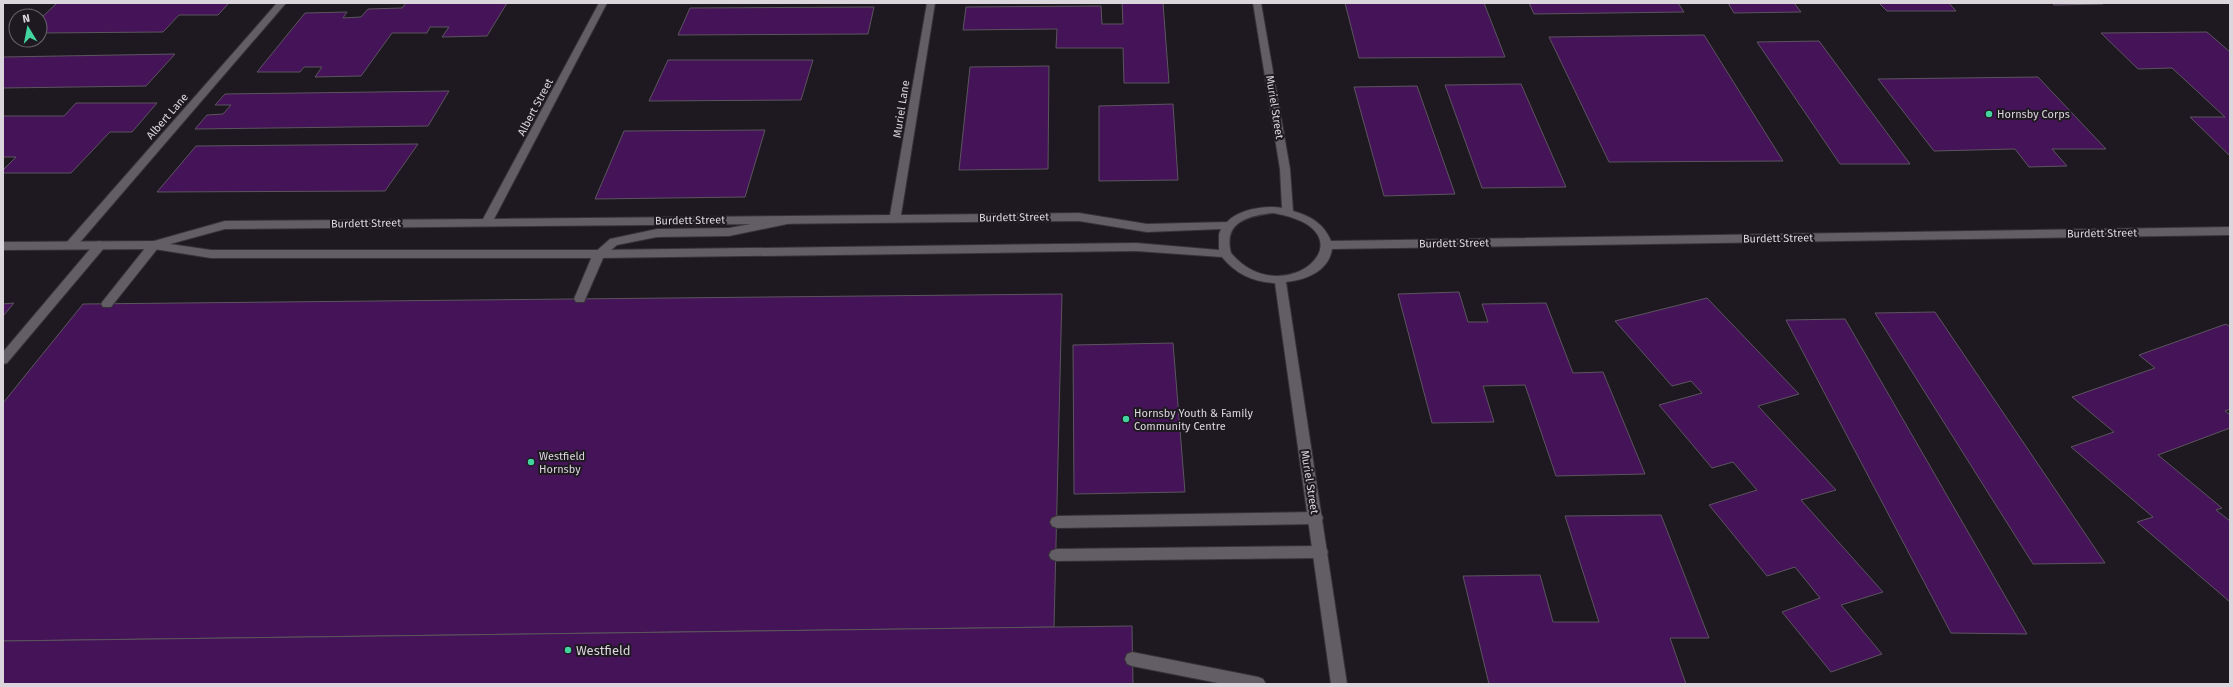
<svg xmlns="http://www.w3.org/2000/svg" width="2233" height="687" font-family="'Fira Sans',sans-serif">
<style>
.building{fill:#451357;stroke:#5b555e}
.lines{fill:none;stroke-linecap:round;stroke-linejoin:round}
.lane-casing{stroke:#363338;stroke-width:2}
.street-casing{stroke:#363338;stroke-width:2}
.lane{fill:#635d65;fill-rule:evenodd}
.street{fill:#635d65;fill-rule:evenodd}
.poi-dot{fill:#43d4a0;stroke:#1e1920;stroke-width:1.5}
.labels{text-anchor:middle;stroke-width:4;stroke-linejoin:round;paint-order:stroke}
.street-label{font-size:11px;fill:#dad6db;stroke:#1e1920}
.poi-label{font-size:11px;fill:#dad6db;stroke:#1e1920;text-anchor:start}
.near-poi-label{font-size:13px;fill:#dad6db;stroke:#1e1920;text-anchor:start}
</style>
<rect width="100%" height="100%" fill="#1e1920"/>
<!-- building -->
<g class="building">
<path d="M57,3H229L218,15H179L163,32L40,33V19Z"/>
<path d="M406,3H507L487,36L442,37L449,27H430L427,33H392L361,76L315,77L322,67H304L300,72H257L305,13L347,12L343,18L361,17L368,9L402,8Z"/>
<path d="M1122,3H1163L1169,83H1124L1123,48H1056L1057,29L963,30L966,7L1101,6L1102,24H1123Z"/>
<path d="M1345,3H1484L1505,57L1359,58Z"/>
<path d="M1529,3H1678L1684,12L1534,14Z"/>
<path d="M1728,3H1794L1801,12L1734,13Z"/>
<path d="M1879,3H1949L1956,11H1887Z"/>
<path d="M2052,3H2102L2103,4L2054,5Z"/>
<path d="M874,7L868,34L678,35L690,8Z"/>
<path d="M2207,32L2230,52V156L2190,117H2225L2172,68L2138,69L2101,33Z"/>
<path d="M1704,35L1783,161L1609,162L1549,37Z"/>
<path d="M1819,41L1910,164H1840L1757,42Z"/>
<path d="M175,54L146,86L3,88V57Z"/>
<path d="M668,60H813L801,100L649,101Z"/>
<path d="M1049,66L1048,169L959,170L970,67Z"/>
<path d="M2038,77L2106,149H2052L2067,166L2029,167L2015,149L1934,151L1878,79Z"/>
<path d="M1521,84L1566,187L1482,188L1445,85Z"/>
<path d="M1417,86L1455,194L1384,196L1354,87Z"/>
<path d="M449,91L428,126L195,129L207,115L223,114L231,105H215L225,94Z"/>
<path d="M76,103H157L132,132H110L71,173H3V170L16,157H3V116H64Z"/>
<path d="M1173,104L1178,180L1099,181V106Z"/>
<path d="M765,130L745,197L595,199L624,131Z"/>
<path d="M418,144L385,191L157,192L196,146Z"/>
<path d="M1459,292L1468,322H1488L1482,304L1546,303L1573,373L1603,372L1645,474L1556,476L1525,385L1483,386L1494,422L1432,423L1398,294Z"/>
<path d="M1062,294L1054,627L3,641V403L83,304Z"/>
<path d="M1707,298L1799,394L1758,406L1836,490L1801,500L1883,592L1841,605L1882,654L1831,672L1782,612L1820,598L1795,567L1767,576L1709,505L1757,490L1733,462L1712,468L1659,405L1702,393L1691,381L1672,386L1615,321Z"/>
<path d="M14,303L3,316V304Z"/>
<path d="M1935,312L2105,563L2033,564L1875,313Z"/>
<path d="M1845,319L2027,634L1951,633L1786,320Z"/>
<path d="M2226,324L2230,327V409L2225,411L2230,415V428L2158,455L2222,508L2216,510L2230,521V602L2137,522L2153,517L2071,447L2114,432L2072,397L2155,368L2139,355Z"/>
<path d="M1173,343L1185,492L1074,494L1073,345Z"/>
<path d="M1661,515L1709,638H1670L1686,684H1489L1463,576L1540,575L1553,622H1599L1565,516Z"/>
<path d="M1132,626L1133,684H3V641Z"/>
</g>
<g class="lines">
<!-- lane casing -->
<g class="lane-casing">
<g id="lane">
<path d="M277,3H286L75,248H67L65,245L67,242Z"/>
<path d="M788,217L793,221L792,223L729,236L657,237L617,245L604,256L584,302H576L574,299L593,254L610,239L657,229L729,228Z"/>
<path d="M100,241L106,245L104,248L7,363L3,364V352L96,242Z"/>
<path d="M154,241L160,245L158,248L111,307H103L101,304L103,301L150,242Z"/>
<path d="M1316,512L1321,514L1323,518L1321,522L1316,524L1057,528L1052,526L1050,522L1052,518L1057,516Z"/>
<path d="M1321,546L1326,548L1328,552L1326,556L1321,558L1056,561L1051,559L1049,555L1051,551L1056,549Z"/>
<path d="M1132,652L1258,677L1263,679L1266,684H1223L1132,666L1127,664L1125,659L1127,654Z"/>
</g>
</g>
<!-- street casing -->
<g class="street-casing">
<path id="street" d="M599,3H607L494,219L890,215L927,3H935L901,215L1079,213L1147,224L1227,222C1239,209 1266,205 1282,208L1280,169L1253,3H1261L1290,169L1293,211C1311,216 1324,224 1331,241L2230,227V235L1332,249C1329,271 1306,280 1286,282L1347,684H1331L1275,283C1253,282 1236,274 1222,257L1136,251L599,258H211L154,249L3,250V242L154,241L225,221L483,219ZM1273,213C1378,231 1284,316 1231,253C1223,222 1248,216 1273,213ZM1079,221L1147,232L1221,229L1219,234V250L1136,243L599,250H211L170,244L225,229Z"/>
</g>
<!-- lane -->
<use href="#lane" class="lane"/>
<!-- street -->
<use href="#street" class="street"/>
</g>
<!-- markers -->
<g class="poi-dot">
<circle cx="1989" cy="114" r="4"/>
<circle cx="1126" cy="419" r="4"/>
<circle cx="531" cy="462" r="4"/>
<circle cx="568" cy="650" r="4"/>
</g>
<g class="labels">
<!-- street labels -->
<g class="street-label">
<text transform="translate(535 107) rotate(-62)" y="4">Albert Street</text>
<text transform="translate(1275 107) rotate(81)" y="4">Muriel Street</text>
<text transform="translate(901 109) rotate(-81)" y="4">Muriel Lane</text>
<text transform="translate(167 116) rotate(-49)" y="4">Albert Lane</text>
<text transform="translate(1014 217) rotate(-1)" y="4">Burdett Street</text>
<text transform="translate(690 220) rotate(-1)" y="4">Burdett Street</text>
<text transform="translate(366 223) rotate(-1)" y="4">Burdett Street</text>
<text transform="translate(2102 233) rotate(-1)" y="4">Burdett Street</text>
<text transform="translate(1778 238) rotate(-1)" y="4">Burdett Street</text>
<text transform="translate(1454 243) rotate(-1)" y="4">Burdett Street</text>
<text transform="translate(1310 482) rotate(81)" y="4">Muriel Street</text>
</g>
<!-- poi labels -->
<g class="poi-label">
<text x="1997" y="118">Hornsby Corps</text>
<text x="1134" y="417">Hornsby Youth &amp; Family<tspan x="1134" dy="13">Community Centre</tspan></text>
<text x="539" y="460">Westfield<tspan x="539" dy="13">Hornsby</tspan></text>
</g>
<!-- near-poi labels -->
<g class="near-poi-label">
<text x="576" y="655">Westfield</text>
</g>
</g>
<!-- border -->
<rect width="2233" height="687" fill="none" stroke="#dad6db" stroke-width="8"/>
<!-- north arrow -->
<g transform="translate(28 28) rotate(350)"><circle r="19" fill="#1e1920" stroke="#69656b"/>
<path d="M0-3L7 15L0 10L-7 15Z" fill="#43d4a0"/>
<text y="-6" font-size="11" font-weight="bold" text-anchor="middle" fill="#dad6db">N</text>
</g>
</svg>
